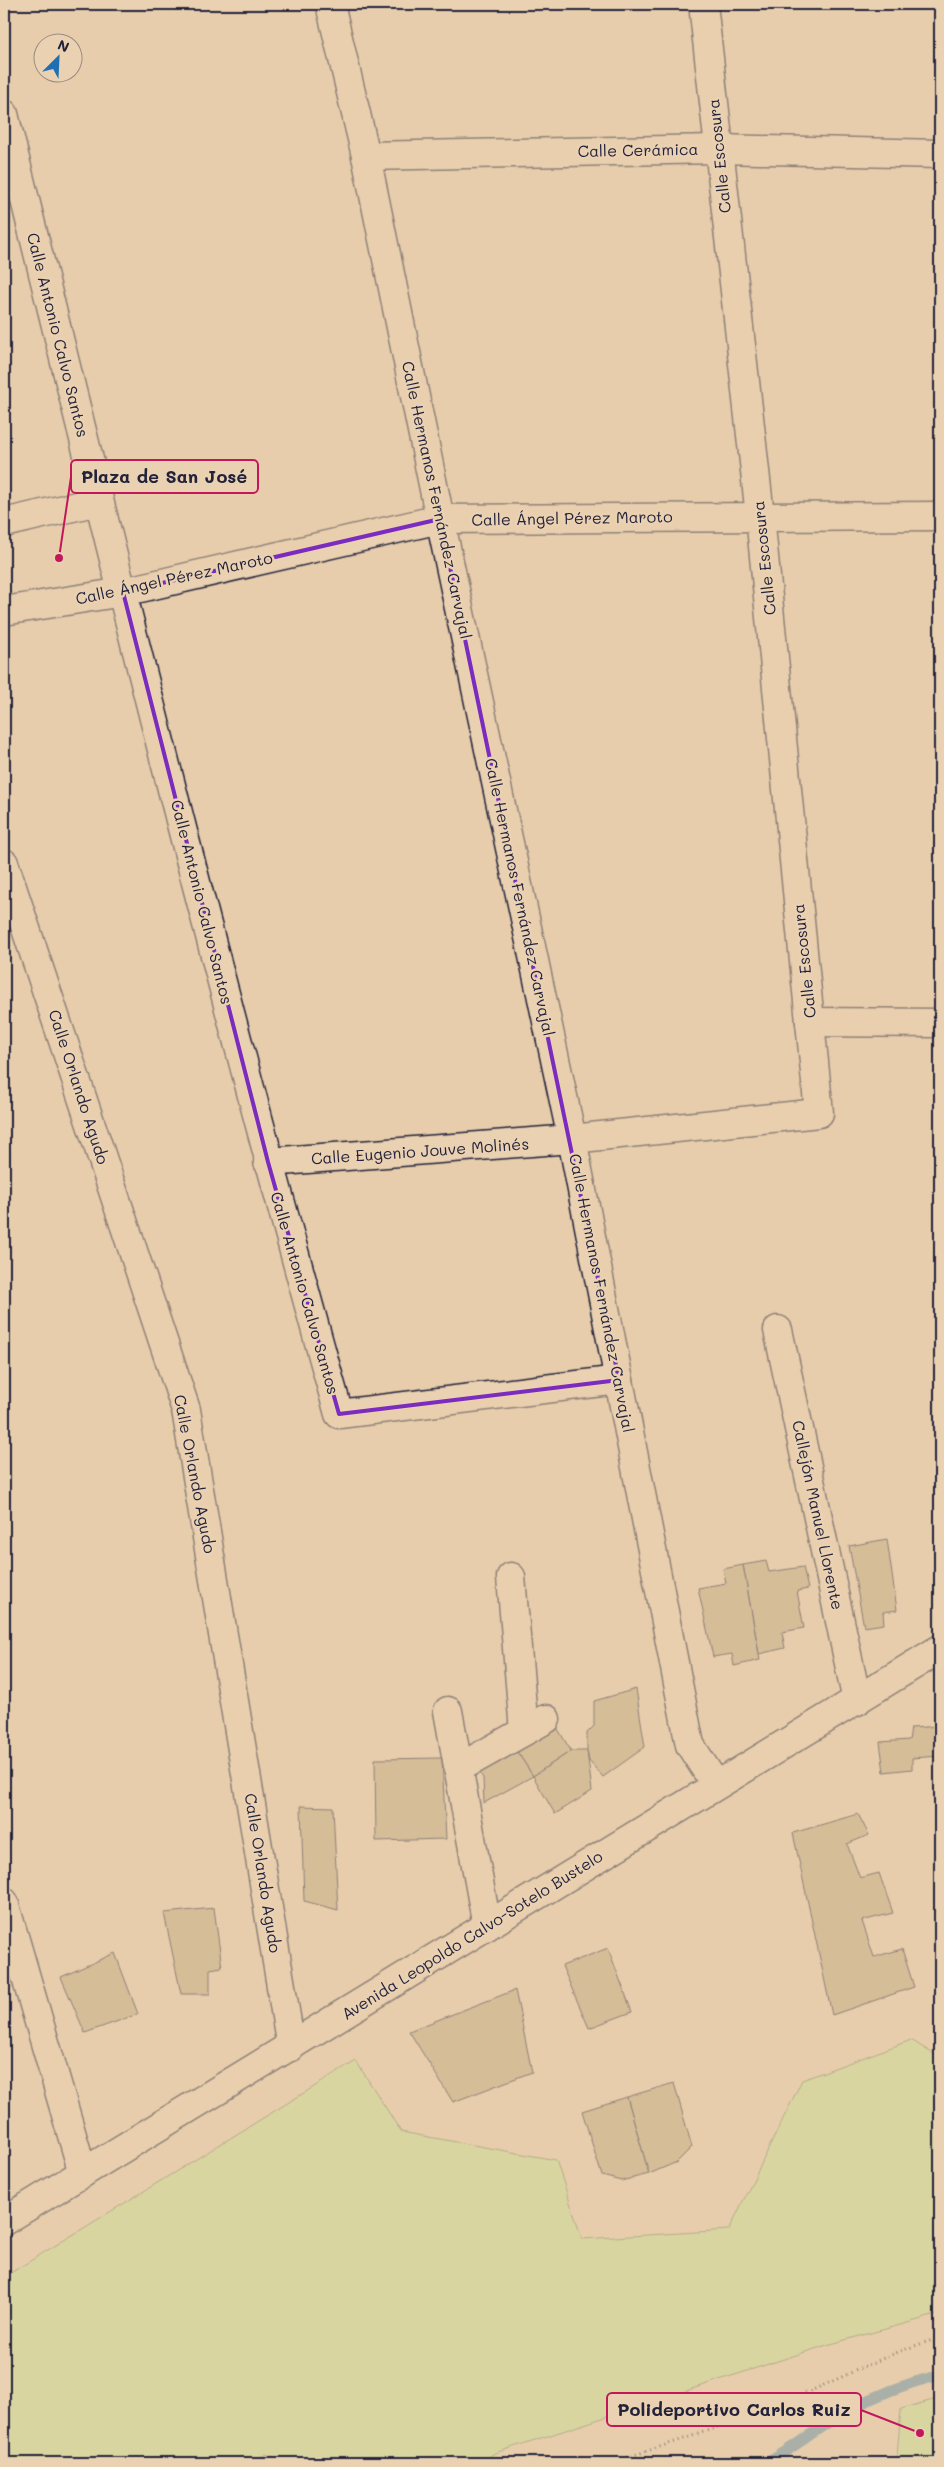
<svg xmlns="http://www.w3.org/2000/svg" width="944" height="2467" font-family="Mali,sans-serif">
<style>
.green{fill:#c8de93;stroke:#758067}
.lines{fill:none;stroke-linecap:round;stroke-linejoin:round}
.stream{stroke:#5f8ca3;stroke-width:11}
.building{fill:#bfa882;stroke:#22223b}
.street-casing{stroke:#22223b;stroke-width:31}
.secondary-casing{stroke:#22223b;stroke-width:31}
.path{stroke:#22223b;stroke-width:3;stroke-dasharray:1 4;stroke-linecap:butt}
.street{stroke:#ead1b2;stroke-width:28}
.secondary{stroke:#ead1b2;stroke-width:28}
.marked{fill:none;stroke:#7b2cbf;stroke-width:4;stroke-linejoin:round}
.labels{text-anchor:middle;stroke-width:5;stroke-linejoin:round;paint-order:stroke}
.street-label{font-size:16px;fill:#22223b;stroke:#ead1b2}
.leader{fill:none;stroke:#c2185b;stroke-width:2}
.callout-dot{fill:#c2185b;stroke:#ead1b2;stroke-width:2}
.callout{fill:#ead1b2;stroke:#c2185b;stroke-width:2}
.callout-label{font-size:18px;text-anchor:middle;font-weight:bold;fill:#22223b}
</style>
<rect width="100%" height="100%" fill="#e7cdab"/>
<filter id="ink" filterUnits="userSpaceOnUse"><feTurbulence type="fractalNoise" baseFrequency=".02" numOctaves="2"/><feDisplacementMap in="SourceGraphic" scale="10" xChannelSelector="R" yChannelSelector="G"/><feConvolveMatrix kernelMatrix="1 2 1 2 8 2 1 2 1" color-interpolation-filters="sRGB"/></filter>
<g filter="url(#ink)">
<!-- green -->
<g class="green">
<path d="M911,2040L940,2058V2314L827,2345L495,2453L478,2463H289L266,2454L251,2463H4V2277L356,2061L401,2132L556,2160L582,2239L729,2230L802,2080Z"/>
<path d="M940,2398V2463H881L897,2456L901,2409Z"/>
</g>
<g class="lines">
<!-- stream -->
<path class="stream" d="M767,2463C795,2447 820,2426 847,2411C878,2394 907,2383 940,2375"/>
</g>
<!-- building -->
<g class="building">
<path d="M939,1440L940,1475L935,1476Z"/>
<path d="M887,1539L897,1610L883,1612L884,1624L864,1627L849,1546Z"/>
<path d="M940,1552V1602L934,1553Z"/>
<path d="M766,1561L769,1572L803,1567L808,1589L797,1591L804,1628L782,1632L785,1648L759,1654L743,1565Z"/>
<path d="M743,1565L760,1660L734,1666L732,1654L713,1657L698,1588L726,1583L723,1569Z"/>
<path d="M636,1689L645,1747L603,1777L589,1761L587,1751V1733L594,1726V1701Z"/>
<path d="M555,1724L571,1751L533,1776L514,1747Z"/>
<path d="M940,1726V1756L912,1758V1769L884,1772L880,1742L909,1740L911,1728Z"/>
<path d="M514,1747L533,1776L484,1803L483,1778L478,1770Z"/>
<path d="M571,1751H587L592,1791L555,1814L533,1776Z"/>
<path d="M442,1758L446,1839L376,1841L375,1759Z"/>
<path d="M301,1806L333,1807L338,1910L304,1901Z"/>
<path d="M858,1814L869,1835L847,1844L860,1878L879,1873L893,1913L862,1921L874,1957L902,1949L914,1987L832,2015L793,1833Z"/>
<path d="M214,1908L222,1967L210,1969V1994H181L164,1913Z"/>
<path d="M608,1948L632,2012L589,2028L562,1966Z"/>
<path d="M115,1953L138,2014L85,2033L61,1977Z"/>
<path d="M515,1990L532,2072L453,2102L409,2031Z"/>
<path d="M674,2083L692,2147L677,2162L649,2174L627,2097Z"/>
<path d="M627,2097L649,2174L621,2181L602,2176L582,2111Z"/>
</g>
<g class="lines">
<!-- street casing -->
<g class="street-casing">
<g id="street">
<path d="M330,4L366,156L440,519L572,1139L690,1745L716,1785"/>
<path d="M4,114C110,548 218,983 339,1414L619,1380"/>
<path d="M366,156L718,149L940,154"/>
<path d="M4,523L98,501"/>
<path d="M4,611L123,592L440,519L940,516"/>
<path d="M4,863L186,1410L291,2047"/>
<path d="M810,1022L940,1023"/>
<path d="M268,1162L572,1139L819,1113L760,516L703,4"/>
<path d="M778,1330L857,1701"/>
<path d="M511,1577L524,1731"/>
<path d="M448,1711L487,1926"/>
<path d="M459,1768L546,1719"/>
<path d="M4,1902L83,2173"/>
</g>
</g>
<!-- secondary casing -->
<g class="secondary-casing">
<path id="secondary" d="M4,2221L940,1649"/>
</g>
<!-- path -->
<path class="path" d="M607,2463C674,2444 739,2420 803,2394C849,2375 892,2351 940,2338"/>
<!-- street -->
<use href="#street" class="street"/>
<!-- secondary -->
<use href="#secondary" class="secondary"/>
</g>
</g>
<!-- marked area -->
<path d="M0 0H944V2467H0ZM440,519L619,1380L339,1414L268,1162L123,592Z" fill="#e7cdab" fill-opacity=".55" fill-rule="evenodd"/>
<path class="marked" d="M440,519L619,1380L339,1414L268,1162L123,592Z"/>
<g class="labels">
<!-- street labels -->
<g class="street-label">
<text transform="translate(638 150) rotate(-1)" y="6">Calle Cerámica</text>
<text transform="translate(719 156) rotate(-96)" y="6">Calle Escosura</text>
<text transform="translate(58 335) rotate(76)" y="6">Calle Antonio Calvo Santos</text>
<text transform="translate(437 500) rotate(78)" y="6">Calle Hermanos Fernández Carvajal</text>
<text transform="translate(572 518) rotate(-1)" y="6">Calle Ángel Pérez Maroto</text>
<text transform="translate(764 558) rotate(-96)" y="6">Calle Escosura</text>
<text transform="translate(174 578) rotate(-12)" y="6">Calle Ángel Pérez Maroto</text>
<text transform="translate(520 897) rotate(78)" y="6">Calle Hermanos Fernández Carvajal</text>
<text transform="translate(202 902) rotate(76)" y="6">Calle Antonio Calvo Santos</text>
<text transform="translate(804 961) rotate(-96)" y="6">Calle Escosura</text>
<text transform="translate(79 1087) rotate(72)" y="6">Calle Orlando Agudo</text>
<text transform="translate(420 1151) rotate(-4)" y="6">Calle Eugenio Jouve Molinés</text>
<text transform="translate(305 1293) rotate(74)" y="6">Calle Antonio Calvo Santos</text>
<text transform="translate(602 1293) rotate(79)" y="6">Calle Hermanos Fernández Carvajal</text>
<text transform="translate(195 1474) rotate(79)" y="6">Calle Orlando Agudo</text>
<text transform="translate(818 1515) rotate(78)" y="6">Callejón Manuel Llorente</text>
<text transform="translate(263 1873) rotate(81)" y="6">Calle Orlando Agudo</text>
<text transform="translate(472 1935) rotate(-32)" y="6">Avenida Leopoldo Calvo-Sotelo Bustelo</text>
</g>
</g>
<!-- callouts -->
<path class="leader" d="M59 558L71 477M920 2433L861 2410"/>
<g class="callout-dot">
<circle cx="59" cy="558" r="5"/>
<circle cx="920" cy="2433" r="5"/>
</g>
<g class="callout">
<rect x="71" y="460" width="187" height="33" rx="5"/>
<rect x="607" y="2393" width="254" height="33" rx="5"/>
</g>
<g class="callout-label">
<text x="164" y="483">Plaza de San José</text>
<text x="734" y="2416">Polideportivo Carlos Ruiz</text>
</g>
<!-- margin -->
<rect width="944" height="2467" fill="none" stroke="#ead1b2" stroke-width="20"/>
<rect x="10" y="10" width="924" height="2447" fill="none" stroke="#22223b" stroke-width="2" filter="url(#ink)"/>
<!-- north arrow -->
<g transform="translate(58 58) rotate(24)"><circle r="24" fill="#ead1b2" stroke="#9a8b82"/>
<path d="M0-4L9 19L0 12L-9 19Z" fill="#1f6fb2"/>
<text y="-8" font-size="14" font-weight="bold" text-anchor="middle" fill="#22223b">N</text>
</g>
</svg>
